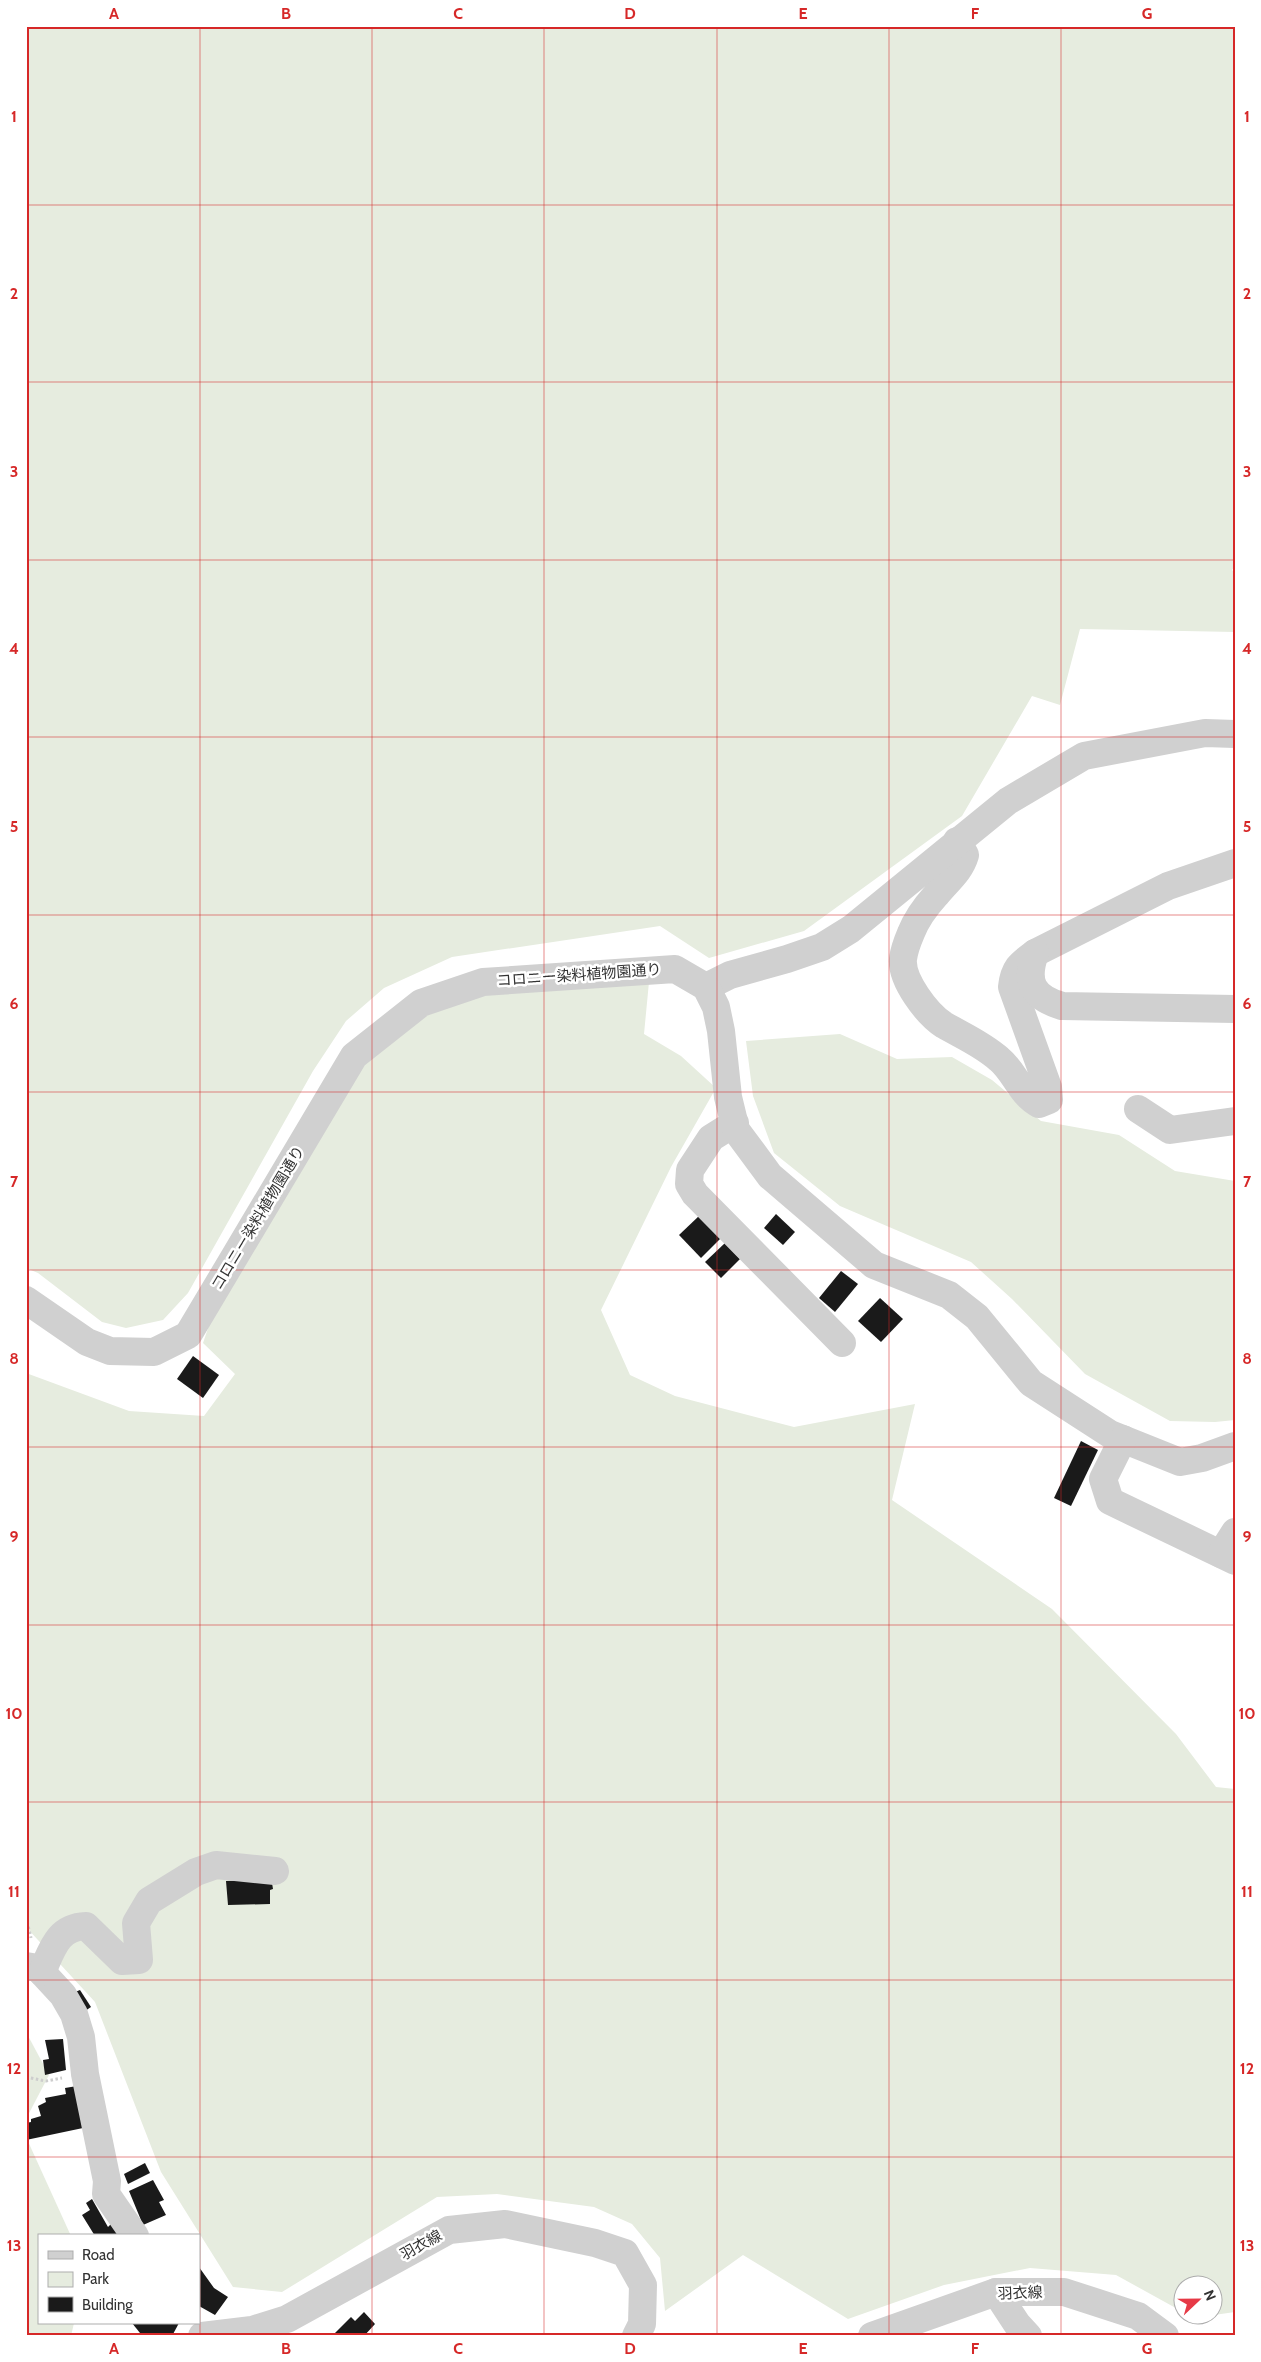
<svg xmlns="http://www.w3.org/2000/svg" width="1261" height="2362" font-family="Cabin,'Noto Sans JP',sans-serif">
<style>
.green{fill:#e6ecdf}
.building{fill:#1a1a1a}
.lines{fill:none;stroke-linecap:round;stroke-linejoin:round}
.path{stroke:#cdcdcd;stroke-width:3;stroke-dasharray:2.5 2.5;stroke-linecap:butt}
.minor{stroke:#d0d0d0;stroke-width:28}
.grid{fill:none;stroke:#d62828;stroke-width:1;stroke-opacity:0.55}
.labels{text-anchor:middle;stroke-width:5;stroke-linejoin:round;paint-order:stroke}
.street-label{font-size:15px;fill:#333;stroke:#fff}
.neatline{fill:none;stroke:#d62828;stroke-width:2}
.grid-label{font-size:16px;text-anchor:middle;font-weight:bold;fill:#d62828}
</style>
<rect width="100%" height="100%" fill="#fff"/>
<!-- green -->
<g class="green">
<path d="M26,26H1235V566L1232,570L1235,573V632L1080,629L1060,705L1032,696L962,816L804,931L709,958L660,926L452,957L384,988L346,1021L313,1071L188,1293L163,1320L126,1328L102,1322L38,1273L26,1268Z"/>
<path d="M482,980L649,982L644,1034L681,1056L716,1088L671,1167L601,1310L630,1375L675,1396L794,1427L915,1404L892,1500L1052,1609L1176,1734L1216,1787L1235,1789V2312L1193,2318L1188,2315L1214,2314V2284H1184L1183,2312L1116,2275L1030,2268L944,2285L848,2319L743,2255L665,2311L660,2258L632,2224L594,2207L497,2194L437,2197L282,2292L233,2287L161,2172L95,2002L26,1927V1373L129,1411L204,1416L235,1374L203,1343L217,1302L360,1052Z"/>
<path d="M840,1034L897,1059L952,1057L992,1080L1041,1121L1119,1135L1175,1171L1235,1181V1420L1215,1422L1170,1421L1085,1374L1012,1299L971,1262L840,1206L774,1153L753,1096L746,1041Z"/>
<path d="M26,2032L49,2075L26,2119Z"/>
<path d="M26,2137L71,2236H39V2323H74L71,2336H26Z"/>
</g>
<!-- building -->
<g class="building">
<path d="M776,1214L795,1232L783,1245L764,1228Z"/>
<path d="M700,1215L722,1237L701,1258L679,1235Z"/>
<path d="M725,1243L740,1259L721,1278L705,1262Z"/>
<path d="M841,1271L858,1284L835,1312L819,1298Z"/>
<path d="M880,1298L903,1319L881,1342L858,1321Z"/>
<path d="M193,1356L219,1375L203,1398L177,1379Z"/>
<path d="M1081,1441L1098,1450L1071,1506L1054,1498Z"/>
<path d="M268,1880L272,1883L273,1889L270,1890V1904L228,1905L226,1881Z"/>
<path d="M80,1990L91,2007L85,2011L75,1992Z"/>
<path d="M63,2039L66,2070L45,2075L43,2060L49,2059L45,2040Z"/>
<path d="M77,2086L83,2128L26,2140V2123L31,2122V2119L41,2116L38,2106L46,2102L45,2098L66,2094L65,2088Z"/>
<path d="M145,2163L150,2173L128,2184L124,2174Z"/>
<path d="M153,2180L164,2200L159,2202L166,2215L143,2225L129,2191Z"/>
<path d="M92,2199L108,2227L112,2223L120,2236H95L82,2215L90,2210L86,2203Z"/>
<path d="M199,2267L214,2288L228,2297L215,2315L199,2306Z"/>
<path d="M364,2312L375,2324L364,2336H332L351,2317L355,2321Z"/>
<path d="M132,2323H179L172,2336H149L140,2333Z"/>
</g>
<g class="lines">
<!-- path -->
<g class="path">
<path d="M26,1917L31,1938"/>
<path d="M26,2077L46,2081L62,2078"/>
</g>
<!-- minor -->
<g class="minor">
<path d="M957,841L965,855C960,872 947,881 936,895C927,905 916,920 911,933C908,940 904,951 903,959C901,980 927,1014 944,1025C963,1036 982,1044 999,1059C1015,1072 1020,1094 1039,1104L1049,1100L1048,1087L1012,987C1014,968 1020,964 1035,953L1168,886L1235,863"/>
<path d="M1035,953C1025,982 1032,997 1062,1006L1235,1009"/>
<path d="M706,987L730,975L787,959L822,947L851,929L1008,801L1084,756L1205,733L1235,734"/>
<path d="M1138,1109L1170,1130L1235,1121"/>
<path d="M735,1123L711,1138L690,1170L689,1184L695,1194L842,1343"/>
<path d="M26,1300L87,1342L110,1351L154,1352L188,1335L354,1056L421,1003L483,982L675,969L706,987L716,1007L721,1031L728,1097L736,1130L770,1176L874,1265L949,1295L977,1317L1031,1383L1110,1434L1180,1462L1202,1458L1235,1446"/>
<path d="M1123,1439L1103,1479L1110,1501L1235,1561"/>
<path d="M1221,1554L1235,1532"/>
<path d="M26,1966L38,1968L63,1995L74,2014L81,2037L85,2074L107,2181L106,2194L135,2236"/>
<path d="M42,1972C52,1950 57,1927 86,1926L122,1961L139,1960L136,1923L149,1901L196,1872L216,1865L275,1871"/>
<path d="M996,2292L1017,2324L1028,2336"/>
<path d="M202,2336L252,2330L287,2319L449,2230L505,2224L595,2243L625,2253L643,2285L642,2324L636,2336"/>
<path d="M872,2336L996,2292H1064L1138,2316L1165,2336"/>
</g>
</g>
<!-- grid -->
<path class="grid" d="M200,26V2336M372,26V2336M544,26V2336M717,26V2336M889,26V2336M1061,26V2336M26,205H1235M26,382H1235M26,560H1235M26,737H1235M26,915H1235M26,1092H1235M26,1270H1235M26,1447H1235M26,1625H1235M26,1802H1235M26,1980H1235M26,2157H1235"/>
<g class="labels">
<!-- street labels -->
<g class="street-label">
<text transform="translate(579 975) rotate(-4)" y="5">コロニー染料植物園通り</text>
<text transform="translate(258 1218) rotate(-59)" y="5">コロニー染料植物園通り</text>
<text transform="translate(421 2245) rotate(-29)" y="5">羽衣線</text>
<text transform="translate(1020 2293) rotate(-2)" y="5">羽衣線</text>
</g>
</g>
<!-- border -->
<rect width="1261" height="2362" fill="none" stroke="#ffffff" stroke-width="55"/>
<!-- legend -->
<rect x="38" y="2234" width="162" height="90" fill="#ffffff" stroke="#adadad"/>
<rect x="48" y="2251" width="25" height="8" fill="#d0d0d0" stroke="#adadad"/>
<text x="82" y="2260" font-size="15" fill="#333333">Road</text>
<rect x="48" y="2272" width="25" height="15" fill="#e6ecdf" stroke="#adadad"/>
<text x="82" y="2284" font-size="15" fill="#333333">Park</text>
<rect x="48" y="2297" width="25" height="15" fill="#1a1a1a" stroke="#adadad"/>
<text x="82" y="2310" font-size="15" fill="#333333">Building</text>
<!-- north arrow -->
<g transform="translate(1198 2300) rotate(68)"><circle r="24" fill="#ffffff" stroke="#adadad"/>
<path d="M0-4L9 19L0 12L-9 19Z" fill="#e63946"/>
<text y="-8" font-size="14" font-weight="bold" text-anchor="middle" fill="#333333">N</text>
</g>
<rect x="28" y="28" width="1206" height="2306" class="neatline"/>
<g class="grid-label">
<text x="114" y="19">A</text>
<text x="286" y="19">B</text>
<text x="458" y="19">C</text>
<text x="630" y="19">D</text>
<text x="803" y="19">E</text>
<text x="975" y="19">F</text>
<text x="1147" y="19">G</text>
<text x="14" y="122">1</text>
<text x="1247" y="122">1</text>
<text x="14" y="299">2</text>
<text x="1247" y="299">2</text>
<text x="14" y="477">3</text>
<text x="1247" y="477">3</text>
<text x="14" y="654">4</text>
<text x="1247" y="654">4</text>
<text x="14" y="832">5</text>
<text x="1247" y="832">5</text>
<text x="14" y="1009">6</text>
<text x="1247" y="1009">6</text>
<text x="14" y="1187">7</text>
<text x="1247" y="1187">7</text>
<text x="14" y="1364">8</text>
<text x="1247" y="1364">8</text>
<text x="14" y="1542">9</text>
<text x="1247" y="1542">9</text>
<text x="14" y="1719">10</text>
<text x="1247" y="1719">10</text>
<text x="14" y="1897">11</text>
<text x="1247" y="1897">11</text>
<text x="14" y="2074">12</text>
<text x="1247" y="2074">12</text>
<text x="14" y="2251">13</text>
<text x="1247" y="2251">13</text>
<text x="114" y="2354">A</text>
<text x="286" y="2354">B</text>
<text x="458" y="2354">C</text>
<text x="630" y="2354">D</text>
<text x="803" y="2354">E</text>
<text x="975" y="2354">F</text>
<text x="1147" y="2354">G</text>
</g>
</svg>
